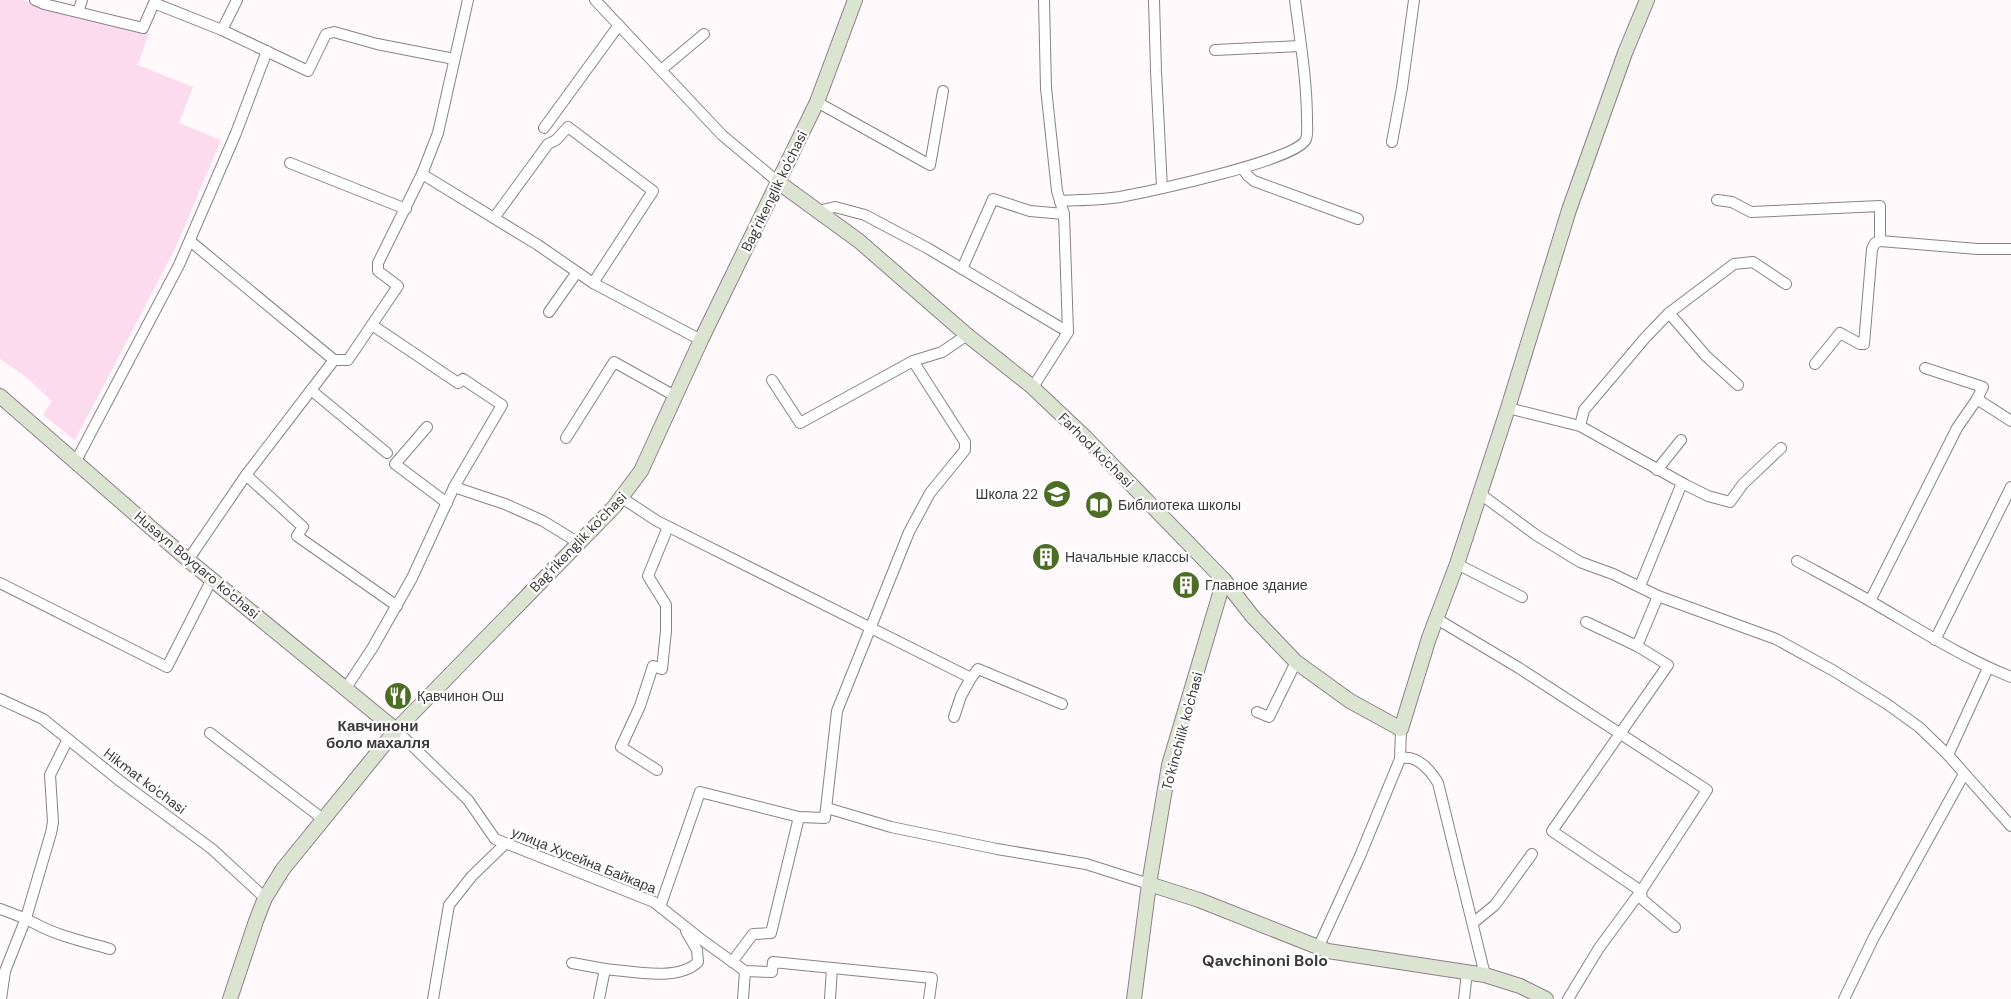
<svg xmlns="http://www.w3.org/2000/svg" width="2011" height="999" font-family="'DM Sans',sans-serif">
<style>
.green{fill:#fcdbee}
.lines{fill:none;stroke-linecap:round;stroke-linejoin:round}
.street-casing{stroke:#8a8287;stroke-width:12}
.secondary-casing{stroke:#8a8287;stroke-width:16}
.street{stroke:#fff;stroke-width:10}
.secondary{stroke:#dbe4d1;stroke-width:14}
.labels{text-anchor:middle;stroke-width:4.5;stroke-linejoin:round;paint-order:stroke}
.street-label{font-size:14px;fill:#3d393b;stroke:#fff}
.poi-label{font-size:14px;fill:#3d393b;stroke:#fff;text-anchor:start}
.neighbourhood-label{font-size:15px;font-weight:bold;fill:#3d393b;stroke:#fff}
.quarter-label{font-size:16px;font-weight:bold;fill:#3d393b;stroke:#fff}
</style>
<rect width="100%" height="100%" fill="#fff9fc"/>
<!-- green -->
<path class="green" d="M0,0H23L149,33L138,65L193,87L179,123L221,140L175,249L75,440L43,415L52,401L26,377L0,359Z"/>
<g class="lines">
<!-- street casing -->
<g class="street-casing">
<g id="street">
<path d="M35,0L44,4L143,28L154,3L222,30L308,71L326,34L334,32L377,44L454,59"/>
<path d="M595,0L722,135L778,182"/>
<path d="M1154,0L1156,71L1162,188"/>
<path d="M78,12L82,0"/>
<path d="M222,30L237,0"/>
<path d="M1215,50L1300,46"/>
<path d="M661,70L704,34"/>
<path d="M817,102L930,165L943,91"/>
<path d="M544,128L619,25"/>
<path d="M1392,142L1402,88L1414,0"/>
<path d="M290,163L406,209"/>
<path d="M1243,169L1248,176L1254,181L1358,219"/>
<path d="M422,174L538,245L593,283L701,340"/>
<path d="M1717,200L1732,202L1751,212L1880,206V241"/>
<path d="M1060,201C1080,200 1101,200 1120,197C1146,192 1300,160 1306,139C1308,134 1307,126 1307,121C1307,80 1300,40 1295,0"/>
<path d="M818,211L835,207L865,215L929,249L1068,332"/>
<path d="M494,218L548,144L556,140L568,127L653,191L593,283"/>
<path d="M190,241L334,360H348L398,286L378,271V263L422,174L438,133L468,0"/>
<path d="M962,269L993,199L1030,211L1064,214"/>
<path d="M549,312L577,272"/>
<path d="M1669,313L1706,356L1738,385"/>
<path d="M1815,364L1840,333L1860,344H1864L1872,249L1875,243L1880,241L1978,249H2011"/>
<path d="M1925,368L1983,387L1977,399"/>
<path d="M772,380L800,423L913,361L942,352L967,335"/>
<path d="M1033,387L1068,332L1064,214L1057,191L1046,88L1044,0"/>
<path d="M311,390L387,453"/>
<path d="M1508,408L1580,426L1686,485L1708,496L1730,502L1743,484L1781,448"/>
<path d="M1580,426L1584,410L1645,338L1669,313L1734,264L1753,262L1786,284"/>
<path d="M427,427L395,464L447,503"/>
<path d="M566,438L614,362L675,396"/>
<path d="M76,461L179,265L236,133L267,51"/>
<path d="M1657,470L1681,440"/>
<path d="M246,475L303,527L297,536L397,606"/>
<path d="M454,487L505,504L543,521L579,543"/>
<path d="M1479,493L1536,535L1580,562L1613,574L1658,596L1776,639L1834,671L1887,704L1919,727L1948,755L2011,826"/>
<path d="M622,498L657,521L971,678L978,669L1062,704"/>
<path d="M188,560L246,475L334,360"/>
<path d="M1797,561C1821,574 1846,587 1870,601C1917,628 1961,657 2011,677"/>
<path d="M1457,564L1522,597"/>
<path d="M0,583L167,667L212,579"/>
<path d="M1640,586L1682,483"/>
<path d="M1870,601L1957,428L1977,399L2011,421"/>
<path d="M1437,619L1519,668L1707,790L1641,891L1599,948L1568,999"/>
<path d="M1586,622L1637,646L1658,596"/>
<path d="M1935,640L2011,487"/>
<path d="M1637,646L1668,665L1552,831L1641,891L1642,899L1675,927"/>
<path d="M346,688L373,647L412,578L454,487L502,405L463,379L458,383L372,325"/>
<path d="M0,699L43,719L120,781L212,849L265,898"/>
<path d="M1257,712L1269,717L1296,662"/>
<path d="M954,717L961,696L971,678"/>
<path d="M396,730L468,800L495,839L654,902L698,937L745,971L772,972L773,962L932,978L929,999"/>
<path d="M210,733L323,819"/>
<path d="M1948,755L1988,668"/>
<path d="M1400,759C1416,753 1431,771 1438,783L1485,975"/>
<path d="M657,770L621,747L640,706L653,666L662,669L666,631V605L648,576L668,527"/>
<path d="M827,808L891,827L997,849L1086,864L1149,884"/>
<path d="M660,907L700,792L799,817L825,818L837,711L909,532L930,493L965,450V442L913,361"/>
<path d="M0,909C14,914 23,917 36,924C58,936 85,942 110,949"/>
<path d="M1473,923L1495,905L1532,854"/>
<path d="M1318,948L1360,856L1400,759L1401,729"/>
<path d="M732,962L753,934L771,933L799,817"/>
<path d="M572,963L605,969"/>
<path d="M1,999L5,971L26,918L51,833L53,822L50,775L68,739"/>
<path d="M433,999L449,905L472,876L505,844"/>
<path d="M599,999L605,969C631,971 678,982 698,962L697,950L686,931"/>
<path d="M743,999L745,971"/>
<path d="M830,999L832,968"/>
<path d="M1464,999L1467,972"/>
<path d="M1844,999L1874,937L1964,774"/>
</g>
</g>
<!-- secondary casing -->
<g class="secondary-casing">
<g id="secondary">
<path d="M778,182L859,241L967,335L1030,385L1085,437L1224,580L1253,617L1296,662L1350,701L1401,729L1429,638L1457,564L1508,408L1569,210L1625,53L1647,0"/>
<path d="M0,396L188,560L396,730"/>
<path d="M1149,884L1199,900L1328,951L1485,975L1520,986L1546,999"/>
<path d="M230,999L256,921L265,898L283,869L396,730L614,507L641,471L701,340L817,102L855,0"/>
<path d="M1134,999L1149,884L1169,765L1224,580"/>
</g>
</g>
<!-- street -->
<use href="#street" class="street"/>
<!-- secondary -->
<use href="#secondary" class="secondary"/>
</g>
<!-- icons -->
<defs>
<g id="school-disc" transform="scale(1.4375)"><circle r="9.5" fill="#4d6d24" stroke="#fff"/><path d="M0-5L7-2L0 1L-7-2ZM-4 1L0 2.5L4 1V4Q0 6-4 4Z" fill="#fff"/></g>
<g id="library-disc" transform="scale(1.4375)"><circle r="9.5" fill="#4d6d24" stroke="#fff"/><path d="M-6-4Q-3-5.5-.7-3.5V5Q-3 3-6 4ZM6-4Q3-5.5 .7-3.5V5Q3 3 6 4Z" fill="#fff"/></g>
<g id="building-disc" transform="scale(1.4375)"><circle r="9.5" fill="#4d6d24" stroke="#fff"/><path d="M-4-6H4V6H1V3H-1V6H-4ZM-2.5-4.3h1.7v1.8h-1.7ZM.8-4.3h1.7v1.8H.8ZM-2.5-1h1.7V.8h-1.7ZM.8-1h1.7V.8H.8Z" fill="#fff"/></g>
<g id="restaurant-disc" transform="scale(1.4375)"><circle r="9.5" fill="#4d6d24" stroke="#fff"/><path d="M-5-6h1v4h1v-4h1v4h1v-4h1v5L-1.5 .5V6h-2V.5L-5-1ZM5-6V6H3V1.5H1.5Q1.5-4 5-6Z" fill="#fff"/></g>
</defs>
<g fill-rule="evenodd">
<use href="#school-disc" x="1057" y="494"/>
<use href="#library-disc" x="1099" y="505"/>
<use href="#building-disc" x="1046" y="557"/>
<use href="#building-disc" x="1186" y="585"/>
<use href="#restaurant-disc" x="398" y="696"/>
</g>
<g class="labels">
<!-- street labels -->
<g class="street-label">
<text transform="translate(774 191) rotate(-64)" y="5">Bag'rikenglik ko'chasi</text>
<text transform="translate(1096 450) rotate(45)" y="5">Farhod ko'chasi</text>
<text transform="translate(578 542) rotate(-46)" y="5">Bag'rikenglik ko'chasi</text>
<text transform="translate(197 565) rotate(40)" y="5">Husayn Boyqaro ko'chasi</text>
<text transform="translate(1182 731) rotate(-75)" y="5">To'kinchilik ko'chasi</text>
<text transform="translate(145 781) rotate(37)" y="5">Hikmat ko'chasi</text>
<text transform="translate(584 860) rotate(22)" y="5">улица Хусейна Байкара</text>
</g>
<!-- poi labels -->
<g class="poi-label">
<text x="1038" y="499" text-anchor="end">Школа 22</text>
<text x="1118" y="510">Библиотека школы</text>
<text x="1065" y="562">Начальные классы</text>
<text x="1205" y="590">Главное здание</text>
<text x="417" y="701">Қавчинон Ош</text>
</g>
<!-- neighbourhood labels -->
<g class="neighbourhood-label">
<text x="378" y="731">Кавчинони<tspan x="378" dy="17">боло махалля</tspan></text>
</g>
<!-- quarter labels -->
<g class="quarter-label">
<text x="1265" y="966">Qavchinoni Bolo</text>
</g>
</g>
</svg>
